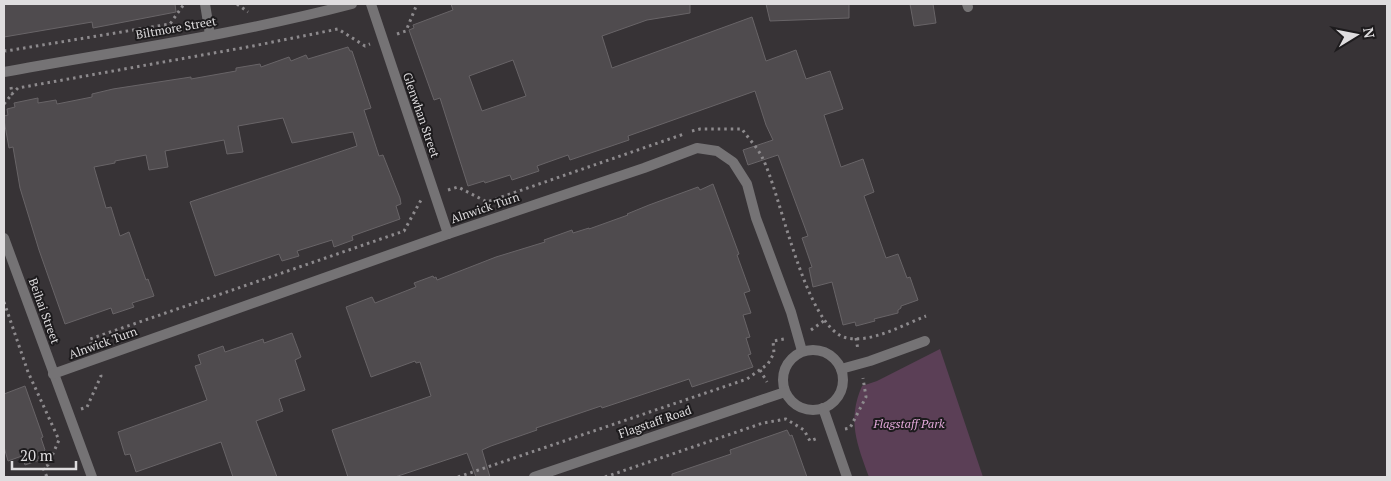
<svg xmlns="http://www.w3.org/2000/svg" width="1391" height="481" font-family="'PT Serif',serif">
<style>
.green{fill:#5b3f56}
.building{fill:#4f4b4e;stroke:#686467;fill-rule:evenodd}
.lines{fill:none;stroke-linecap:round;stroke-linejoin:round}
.path{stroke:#8d8a8d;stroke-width:3;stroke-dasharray:2.5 4;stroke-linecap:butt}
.street{stroke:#757375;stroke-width:10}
.labels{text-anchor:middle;stroke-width:4;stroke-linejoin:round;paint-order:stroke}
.street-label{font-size:12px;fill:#dfdddf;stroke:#1d1b1d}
.park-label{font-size:12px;font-style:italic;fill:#e3a8da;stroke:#1d1b1d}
</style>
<rect width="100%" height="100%" fill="#373336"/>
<!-- green -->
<path class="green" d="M940,349L983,477H869C857,444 847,420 862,386L877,381Z"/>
<!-- building -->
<g class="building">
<path d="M4,4H175L176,12L93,28L92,22L4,37Z"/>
<path d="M451,4H690V13L647,20L602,36L612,68L752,17L766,61L796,50L806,79L830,71L843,109L824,115L841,167L863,159L874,192L864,196L886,258L898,254L907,278L910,277L918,300L901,306V308L898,310V313L874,319L875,321L856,326L855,322L843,325L832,282L813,287L809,268L812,267L802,238L808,236L778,155L748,165L743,150L773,140L766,125L755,91L628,136L629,140L570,160L568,155L537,166L539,171L512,180L510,175L485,183L484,181L468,186L440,98L434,100L409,30L414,28L413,25L453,10ZM513,60L526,96L482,111L469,76Z"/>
<path d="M766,4H849V18L770,21Z"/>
<path d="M910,4H933L936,23L914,26Z"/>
<path d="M348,47L350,51H352L371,108L364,110L379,156L383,155L400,198L401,204L396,206L400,219L352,236L353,240L334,247L332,240L297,251L299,256L282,261L279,254L215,276L190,202L357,146L353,132L292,143L283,118L238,126L243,152L227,154L224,140L165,151L168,167L149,170L146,155L115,161V163L94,167L106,208L111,207L120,236L129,232L146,280L148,279L154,296L132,303L134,307L113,314L111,308L65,324L39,250L20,188L13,147L9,148L4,120V116L8,115L7,109L15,107L14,103L38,98V103L56,100L57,104L92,97V94L113,89L191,77V79L236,71V68L260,64L261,67L289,57L291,61L306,55L308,59Z"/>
<path d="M713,184L739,254L737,255L750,291L744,293L751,313L743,315L750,337L746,338L751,354L748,355L753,367L692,387L689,379L602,408L601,406L536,428L537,430L491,446L482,450L490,477H476L467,453L395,477H348L332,430L431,396L420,362L416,363L415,361L371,377L346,307L372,297L375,303L416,287L414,283L433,276L434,278L436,277L437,280L496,257L545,242L544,240L572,230L573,233L589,228V229L628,215L627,214L649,205L698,187L700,190Z"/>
<path d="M292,333L301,357L295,360L305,390L279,399L283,411L256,421L277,477H233L221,442L136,472L130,454L125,455L118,432L207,400L195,366L201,364L198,355L223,346L225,352L263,339L264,343Z"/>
<path d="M25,386L43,437L41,438L45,450L43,452L45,458L25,465L22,456L8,461L4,447V394Z"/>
<path d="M787,430L790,436L792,435L807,477H672V474L731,454L730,450Z"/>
</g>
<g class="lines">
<!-- path -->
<g class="path">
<path d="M237,4L248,12"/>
<path d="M397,34L406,31L417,4"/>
<path d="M4,50L6,51L170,24L184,4"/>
<path d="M11,87L12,94L18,88L253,46L338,29L365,46L370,44"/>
<path d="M4,104L12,94"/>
<path d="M692,131L700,129H742C748,138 757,147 762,157C781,193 805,329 847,338C872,343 903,325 926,316"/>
<path d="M448,190L458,187L487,202L684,134"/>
<path d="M4,302L28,372L59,440L48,465L43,468L47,477"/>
<path d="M811,330L825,320"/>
<path d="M856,338L858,350"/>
<path d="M91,345L90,339L404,231L421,200"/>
<path d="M760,370L767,382"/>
<path d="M81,409L87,407L101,376L100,372"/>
<path d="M845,429L850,428L866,397L863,378"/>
<path d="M458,477L747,379L768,364L774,353L773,341L784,339"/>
<path d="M605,477L763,423L786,419L804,430L810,441L818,438"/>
</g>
<!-- street -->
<g class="street">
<path d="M205,4L210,35"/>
<path d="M371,4L448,234"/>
<path d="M967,4L968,7"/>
<path d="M4,72C120,51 238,34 352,4"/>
<path d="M4,238L92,477"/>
<circle cx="813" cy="380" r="30"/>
<path d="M841,369L870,361L925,341"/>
<path d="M53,374L448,234L644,168L697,148L717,151L733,162L747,184L756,218L791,312L802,351"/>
<path d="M823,408L847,477"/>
<path d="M534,477L785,392"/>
</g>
</g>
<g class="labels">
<!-- street labels -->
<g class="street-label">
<text transform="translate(176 28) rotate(-10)" y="4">Biltmore Street</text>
<text transform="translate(421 115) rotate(71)" y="4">Glenwhan Street</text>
<text transform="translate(485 208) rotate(-19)" y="4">Alnwick Turn</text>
<text transform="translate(44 311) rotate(70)" y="4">Beihai Street</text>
<text transform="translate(103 343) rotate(-20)" y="4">Alnwick Turn</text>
<text transform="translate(655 422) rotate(-19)" y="4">Flagstaff Road</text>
</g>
<!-- park labels -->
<g class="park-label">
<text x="909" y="428">Flagstaff Park</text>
</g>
</g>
<!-- border -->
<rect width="1391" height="481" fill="none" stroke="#dfdddf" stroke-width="10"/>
<!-- north arrow -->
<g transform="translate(1356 35) rotate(80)" stroke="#1d1b1d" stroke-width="4" paint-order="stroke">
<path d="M0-4L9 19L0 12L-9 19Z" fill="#dfdddf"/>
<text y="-8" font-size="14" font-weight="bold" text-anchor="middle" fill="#dfdddf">N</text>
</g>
<!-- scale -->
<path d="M12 461v8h64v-8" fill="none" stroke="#dfdddf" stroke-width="2.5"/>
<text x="20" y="461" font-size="15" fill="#dfdddf" stroke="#1d1b1d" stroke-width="4" paint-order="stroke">20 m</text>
</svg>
